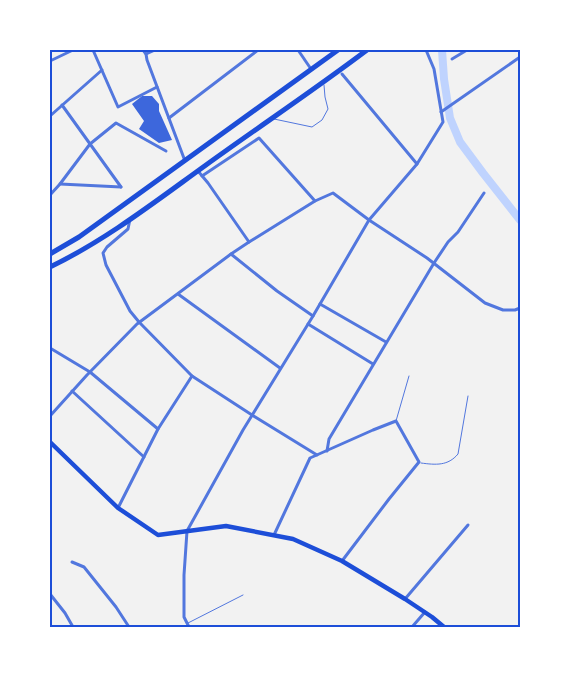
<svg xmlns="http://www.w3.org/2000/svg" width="570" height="677" font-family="Rubik,sans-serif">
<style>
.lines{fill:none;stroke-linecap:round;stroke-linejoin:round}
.canal{stroke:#bfd3fe;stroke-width:8}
.building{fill:#3d67dc}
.service{stroke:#5277de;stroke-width:1}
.minor{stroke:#5277de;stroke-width:3}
.secondary{stroke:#1d4ed8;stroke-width:4.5}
.trunk{stroke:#1d4ed8;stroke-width:5}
.neatline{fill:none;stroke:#1d4ed8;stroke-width:2}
</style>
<rect width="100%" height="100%" fill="#f2f2f2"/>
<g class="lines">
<!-- canal -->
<path class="canal" d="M442,50L444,79L450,118L460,142L483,173L520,220"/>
</g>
<!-- building -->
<path class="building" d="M142,96H152L159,104V111L172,140L159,143L139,129L144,121L132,104Z"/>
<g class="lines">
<!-- service -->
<g class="service">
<path d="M274,119L312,127L322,120L328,109L325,97L324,85"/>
<path d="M396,421L409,376"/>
<path d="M421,463C436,465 448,466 458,454L468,396"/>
<path d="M188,623L243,595"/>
</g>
<!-- minor -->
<g class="minor">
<path d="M93,50L118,107L157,87"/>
<path d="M143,50L146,54L147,60L185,161"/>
<path d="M298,50L311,69"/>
<path d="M146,54L155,50"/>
<path d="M452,59L467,50"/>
<path d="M50,61L73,50"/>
<path d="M342,74L417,164"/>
<path d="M62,105L121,187"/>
<path d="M441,112L520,57"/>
<path d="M50,116L102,70"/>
<path d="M169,118L258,50"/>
<path d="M198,171L208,183L249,242L231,254L277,291L313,316"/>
<path d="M202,176L259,138L315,201"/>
<path d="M60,184L121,187"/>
<path d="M50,195L60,184L90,144L116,123L166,151"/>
<path d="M130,219L128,229L107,247L103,253L106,265L130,311L139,322L192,376L158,429"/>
<path d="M249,242L315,201L333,193L369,220L427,258L485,303L503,310H515L520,308"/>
<path d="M178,294L280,368"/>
<path d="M320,304L386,342"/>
<path d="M308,324L373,364"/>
<path d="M50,348L90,372L158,429L118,508"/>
<path d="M192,376L252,415L317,455"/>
<path d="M72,391L144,457"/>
<path d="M50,416L87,375L137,324L231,254"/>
<path d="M327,451L329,439L434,263L448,242L458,232L484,193"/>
<path d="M274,535L310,458L373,430L396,421L419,462L389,499L342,561"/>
<path d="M72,562L84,567L116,607L129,627"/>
<path d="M50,594L65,613L73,627"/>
<path d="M405,599L468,525"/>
<path d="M189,627L184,617V575L187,531L243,430L313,316L369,220L417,164L443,122L434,69L426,50"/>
<path d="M412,627L425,612"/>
</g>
<!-- secondary -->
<path class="secondary" d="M50,442L118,508L158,535L226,526L293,539L342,561L405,599L432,617L444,627"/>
<!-- trunk -->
<g class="trunk">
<path d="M50,254L79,237L338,50"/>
<path d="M50,267C106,240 156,201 206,165C260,126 314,90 367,50"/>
</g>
</g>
<!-- border -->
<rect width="570" height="677" fill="none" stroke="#ffffff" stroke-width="102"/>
<rect x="51" y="51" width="468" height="575" class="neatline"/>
</svg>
